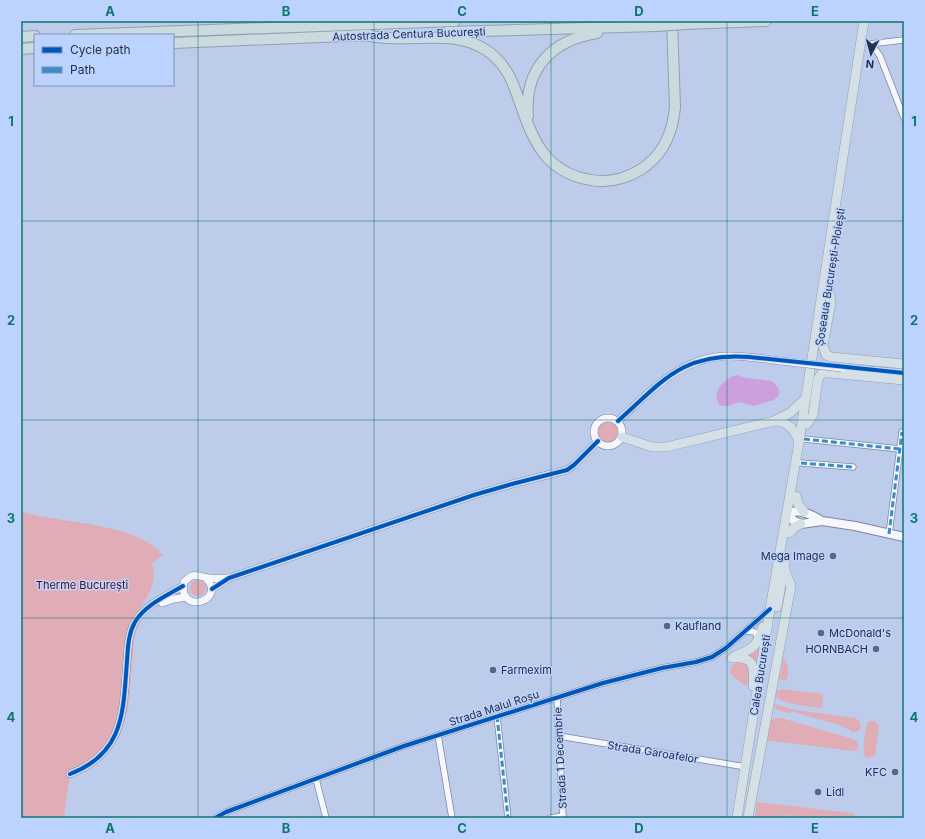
<svg xmlns="http://www.w3.org/2000/svg" width="925" height="839" font-family="Inter,sans-serif">
<style>
.green{fill:#e0acb6}
.water{fill:#cd9fde}
.lines{fill:none;stroke-linecap:round;stroke-linejoin:round}
.minor-casing{stroke:#7d879e;stroke-width:7}
.tertiary-casing{stroke:#7d879e;stroke-width:8}
.secondary-casing{stroke:#7d879e;stroke-width:10}
.trunk-casing{stroke:#8da2b2;stroke-width:10}
.motorway-casing{stroke:#8da2b2;stroke-width:12}
.minor{stroke:#f5f7fc;stroke-width:5.5}
.tertiary{stroke:#f5f7fc;stroke-width:7}
.secondary{stroke:#f5f7fc;stroke-width:8}
.trunk{stroke:#d4e0e6;stroke-width:9}
.motorway{stroke:#cbdadf;stroke-width:10}
.tertiary-bridge-casing{stroke:#7d879e;stroke-width:8;stroke-linecap:butt}
.motorway-bridge-casing{stroke:#8da2b2;stroke-width:12;stroke-linecap:butt}
.tertiary-bridge{stroke:#f5f7fc;stroke-width:7}
.motorway-bridge{stroke:#cbdadf;stroke-width:10}
.quiet{stroke:#398bc9;stroke-width:3;stroke-dasharray:6 3;stroke-linecap:butt}
.cycleway-casing{stroke:#bdd3ff;stroke-width:6}
.cycleway{stroke:#0057b8;stroke-width:4}
.grid{fill:none;stroke:#0f766e;stroke-width:1;stroke-opacity:0.55}
.poi-dot{fill:#5c677f;stroke:#bdd3ff;stroke-width:1.5}
.labels{text-anchor:middle;stroke-width:3;stroke-linejoin:round;paint-order:stroke}
.street-label{font-size:11px;fill:#273146;stroke:#bdd3ff}
.poi-label{font-size:11px;fill:#273146;stroke:#bdd3ff;text-anchor:start}
.park-label{font-size:11px;fill:#520f11;stroke:#bdd3ff}
.neatline{fill:none;stroke:#0f766e;stroke-width:1.5}
.grid-label{font-size:13px;text-anchor:middle;font-weight:bold;fill:#0f766e}
</style>
<rect width="100%" height="100%" fill="#bdccea"/>
<!-- green -->
<g class="green">
<circle cx="608" cy="432" r="10"/>
<path d="M21,512C35,515 49,518 63,520C94,525 142,530 163,555L152,563C158,581 149,596 138,611L143,618C134,629 134,641 133,655C130,684 131,732 107,752C97,760 81,767 70,774L64,818H21Z"/>
<circle cx="198" cy="588" r="8"/>
<path d="M760,642L756,671L744,655Z"/>
<path d="M783,657C788,663 790,673 786,681L778,679L781,673Z"/>
<path d="M738,662L747,664L750,671L748,686C738,681 719,671 738,662Z"/>
<path d="M782,689L823,694L822,708C809,706 784,705 775,696L776,692Z"/>
<path d="M774,704L795,710L855,718L860,722L861,727L858,731L853,732L842,726L791,711L790,714L776,709Z"/>
<path d="M776,718H781L853,739L857,742C859,745 859,751 854,751L765,740L770,721Z"/>
<path d="M869,721H875L879,726L875,755C872,758 869,758 865,757C862,751 865,726 869,721Z"/>
<path d="M757,802L850,813L854,814V818H811L787,815V818H755Z"/>
</g>
<!-- water -->
<path class="water" d="M737,375L745,378L772,381L779,389V395L774,400L754,406L739,402L728,406H721C709,395 724,377 737,375Z"/>
<g class="lines">
<!-- minor casing -->
<g class="minor-casing">
<g id="minor">
<path d="M869,44L875,49L880,56L904,118"/>
<path d="M869,44L904,40"/>
<path d="M804,439L900,449"/>
<path d="M801,463L853,467"/>
<path d="M889,534L902,432"/>
<path d="M746,631L755,632L758,639"/>
<path d="M557,697L563,818"/>
<path d="M497,716L508,818"/>
<path d="M438,735L452,818"/>
<path d="M559,736L746,767"/>
<path d="M316,779L326,818"/>
<path d="M215,818L226,812L404,746L603,683L662,668L696,662L712,657L726,648L770,609"/>
<path d="M550,818L563,816"/>
</g>
</g>
<!-- tertiary casing -->
<g class="tertiary-casing">
<g id="tertiary">
<path d="M842,368L904,373"/>
<circle cx="608" cy="432" r="14"/>
<path d="M618,421C650,392 679,358 726,356C744,355 763,359 781,361"/>
<path d="M206,578C228,601 177,616 184,582C195,571 197,577 209,578C215,579 222,578 229,578"/>
<path d="M212,589L229,578L474,495L512,484L567,470L574,465L598,441"/>
<path d="M162,603L174,599L186,597"/>
<path d="M70,774C125,753 123,711 127,661C128,648 128,634 135,622C145,605 166,596 183,586"/>
</g>
</g>
<!-- secondary casing -->
<g class="secondary-casing">
<path id="secondary" d="M822,521C810,514 801,509 787,513L794,521L801,524L822,521L855,526L904,537"/>
</g>
<!-- trunk casing -->
<g class="trunk-casing">
<g id="trunk">
<path d="M828,287L831,302L823,345L826,355L831,357L904,364"/>
<path d="M774,421C788,421 795,430 799,442"/>
<path d="M807,424L813,415L818,379L822,373H830L904,380"/>
<path d="M622,437L652,447H666L774,421L790,413L806,398"/>
<path d="M796,496L798,504L804,512"/>
<path d="M789,533L795,527L801,524"/>
<path d="M777,607L786,557"/>
<path d="M735,656C755,648 756,647 763,627"/>
<path d="M732,658C756,656 754,668 753,686"/>
<path d="M737,818L770,609L799,442L864,21"/>
<path d="M748,818L791,586L784,568"/>
</g>
</g>
<!-- motorway casing -->
<g class="motorway-casing">
<g id="motorway">
<path d="M685,24L766,21"/>
<path d="M447,32L657,26"/>
<path d="M75,35L455,21"/>
<path d="M362,35C371,36 380,38 389,38C422,40 457,31 486,50C506,63 513,82 520,103C533,141 546,173 591,180C610,184 632,177 647,165C666,150 673,130 675,107L672,21"/>
<path d="M21,37L35,36"/>
<path d="M173,43L369,35"/>
<path d="M21,49L35,48"/>
<path d="M528,116C524,69 552,40 597,33"/>
</g>
</g>
<!-- minor -->
<use href="#minor" class="minor"/>
<!-- tertiary -->
<use href="#tertiary" class="tertiary"/>
<!-- secondary -->
<use href="#secondary" class="secondary"/>
<!-- trunk -->
<use href="#trunk" class="trunk"/>
<!-- motorway -->
<use href="#motorway" class="motorway"/>
<!-- tertiary-bridge casing -->
<g class="tertiary-bridge-casing">
<path id="tertiary-bridge" d="M781,361L842,368"/>
</g>
<!-- motorway-bridge casing -->
<g class="motorway-bridge-casing">
<path id="motorway-bridge" d="M657,26L685,24"/>
</g>
<!-- tertiary-bridge -->
<use href="#tertiary-bridge" class="tertiary-bridge"/>
<!-- motorway-bridge -->
<use href="#motorway-bridge" class="motorway-bridge"/>
<!-- quiet -->
<g class="quiet">
<path d="M804,439L900,449"/>
<path d="M801,463L853,467"/>
<path d="M889,534L902,432"/>
<path d="M497,716L508,818"/>
</g>
<!-- cycleway casing -->
<g class="cycleway-casing">
<g id="cycleway">
<path d="M618,421C663,381 682,352 749,357L904,373"/>
<path d="M212,589L229,578L474,495L512,484L567,470L574,465L598,441"/>
<path d="M70,774C125,753 123,711 127,661C128,648 128,634 135,622C145,605 166,596 183,586"/>
<path d="M215,818L226,812L404,746L603,683L662,668L696,662L712,657L726,648L770,609"/>
</g>
</g>
<!-- cycleway -->
<use href="#cycleway" class="cycleway"/>
</g>
<!-- grid -->
<path class="grid" d="M198,21V818M374,21V818M551,21V818M727,21V818M21,221H904M21,420H904M21,618H904"/>
<!-- markers -->
<g class="poi-dot">
<circle cx="833" cy="556" r="4"/>
<circle cx="667" cy="626" r="4"/>
<circle cx="821" cy="633" r="4"/>
<circle cx="876" cy="649" r="4"/>
<circle cx="493" cy="670" r="4"/>
<circle cx="895" cy="772" r="4"/>
<circle cx="818" cy="792" r="4"/>
</g>
<g class="labels">
<!-- street labels -->
<g class="street-label">
<text transform="translate(409 34) rotate(-2)" y="4">Autostrada Centura București</text>
<text transform="translate(830 277) rotate(-81)" y="4">Șoseaua București-Ploiești</text>
<text transform="translate(760 675) rotate(-81)" y="4">Calea București</text>
<text transform="translate(494 708) rotate(-18)" y="4">Strada Malul Roșu</text>
<text transform="translate(653 752) rotate(9)" y="4">Strada Garoafelor</text>
<text transform="translate(560 758) rotate(-93)" y="4">Strada 1 Decembrie</text>
</g>
<!-- poi labels -->
<g class="poi-label">
<text x="825" y="560" text-anchor="end">Mega Image</text>
<text x="675" y="630">Kaufland</text>
<text x="829" y="637">McDonald's</text>
<text x="868" y="653" text-anchor="end">HORNBACH</text>
<text x="501" y="674">Farmexim</text>
<text x="887" y="776" text-anchor="end">KFC</text>
<text x="826" y="796">Lidl</text>
</g>
<!-- park labels -->
<g class="park-label">
<text x="82" y="589">Therme București</text>
</g>
</g>
<!-- border -->
<rect width="925" height="839" fill="none" stroke="#bdd3ff" stroke-width="44"/>
<!-- legend -->
<rect x="34" y="34" width="140" height="52" fill="#bdd3ff" stroke="#8192b5"/>
<rect x="42" y="47" width="20" height="6" fill="#0057b8" stroke="#8192b5"/>
<text x="70" y="54" font-size="12" fill="#273146">Cycle path</text>
<rect x="42" y="67" width="20" height="6" fill="#398bc9" stroke="#8192b5"/>
<text x="70" y="74" font-size="12" fill="#273146">Path</text>
<!-- north arrow -->
<g transform="translate(871 54) rotate(186)" stroke="#bdd3ff" stroke-width="3" paint-order="stroke">
<path d="M0-3L7 15L0 10L-7 15Z" fill="#273146"/>
<text y="-6" font-size="11" font-weight="bold" text-anchor="middle" fill="#273146">N</text>
</g>
<rect x="22" y="22" width="881" height="795" class="neatline"/>
<g class="grid-label">
<text x="110" y="16">A</text>
<text x="286" y="16">B</text>
<text x="462" y="16">C</text>
<text x="639" y="16">D</text>
<text x="815" y="16">E</text>
<text x="11" y="126">1</text>
<text x="914" y="126">1</text>
<text x="11" y="325">2</text>
<text x="914" y="325">2</text>
<text x="11" y="523">3</text>
<text x="914" y="523">3</text>
<text x="11" y="722">4</text>
<text x="914" y="722">4</text>
<text x="110" y="833">A</text>
<text x="286" y="833">B</text>
<text x="462" y="833">C</text>
<text x="639" y="833">D</text>
<text x="815" y="833">E</text>
</g>
</svg>
